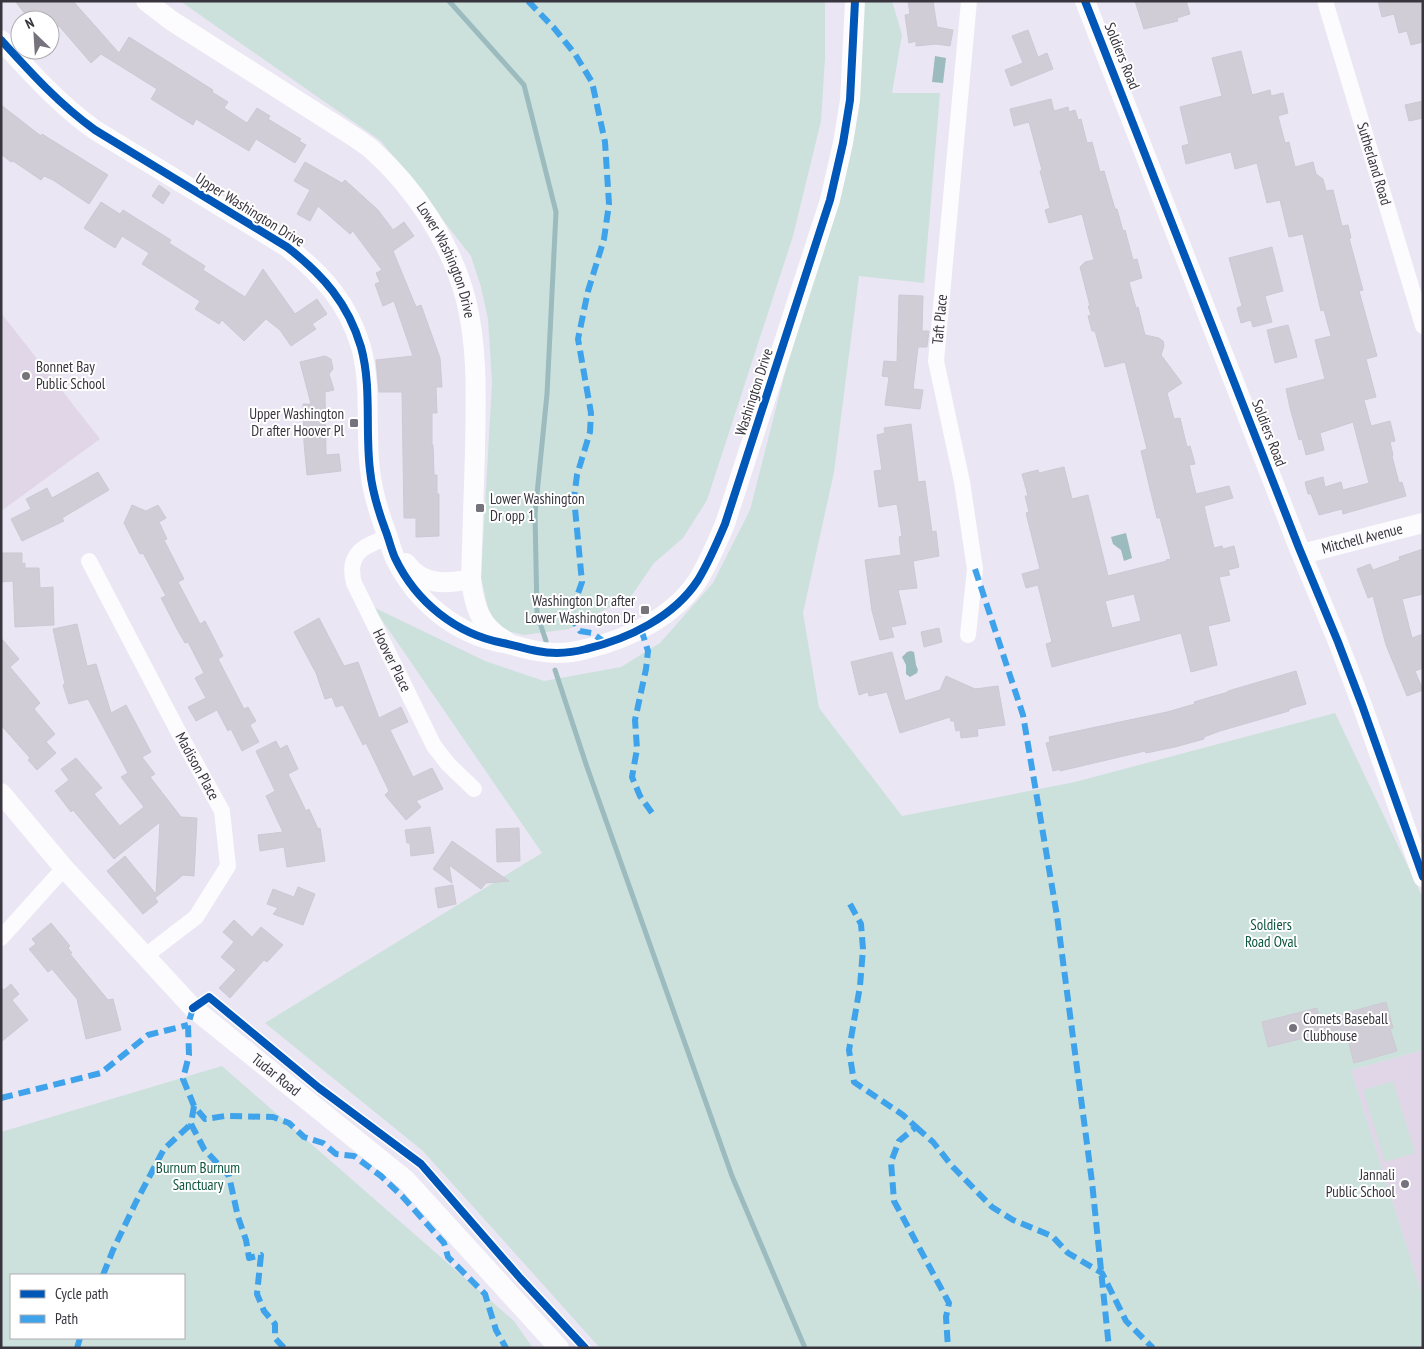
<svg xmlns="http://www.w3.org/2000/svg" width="1424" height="1349" font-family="'PT Sans Narrow',sans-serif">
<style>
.education{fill:#e0d6e7}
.green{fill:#cce1dc;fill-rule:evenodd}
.water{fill:#9bbbbe}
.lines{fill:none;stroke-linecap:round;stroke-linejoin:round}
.stream{stroke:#9bbbbe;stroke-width:5}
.building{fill:#d1cdd7;stroke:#cdc9d4;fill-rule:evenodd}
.minor{stroke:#fcfbfd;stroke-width:16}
.tertiary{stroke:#fcfbfd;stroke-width:20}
.quiet{stroke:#3fa3ec;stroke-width:6;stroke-dasharray:12 6;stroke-linecap:butt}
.cycleway-casing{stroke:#fff;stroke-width:11}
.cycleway{stroke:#0057b8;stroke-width:8}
.poi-dot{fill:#76737d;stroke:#fff;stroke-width:2}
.labels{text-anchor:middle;stroke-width:4;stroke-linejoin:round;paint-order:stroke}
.street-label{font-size:15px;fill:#38353e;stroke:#fff}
.poi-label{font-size:15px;fill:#38353e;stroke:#fff;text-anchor:start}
.park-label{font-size:15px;fill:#0d563d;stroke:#fff}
</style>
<rect width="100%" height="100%" fill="#eae6f3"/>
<!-- education -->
<g class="education">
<path d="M1,313L100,439L1,511Z"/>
<path d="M1423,1050V1298L1351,1070Z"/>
</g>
<!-- green -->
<g class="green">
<path d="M180,1H825V58L821,121L793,236L707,500L683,538L654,563L632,595L569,629L524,635L507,631L494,621L488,608L481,577L492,383L488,319L481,287L471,256L381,141Z"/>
<path d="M862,1H892L902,35L892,93H940L924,283L859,276L834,472L803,613L819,708L902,816L1075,782L1335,713L1423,898V1050L1351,1070L1423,1298V1348H600L423,1151L265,1023L542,853L373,607L485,661L544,681L621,667L660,643L713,583L750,510L784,377L815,271Z"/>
<path d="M222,1066L514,1321L533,1348H1V1132ZM184,1275V1338H11V1275Z"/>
<path d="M1393,1081L1415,1153L1385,1162L1363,1090Z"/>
</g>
<!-- water -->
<g class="water">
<path d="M935,56L946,58L943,83L932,82Z"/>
<path d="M1126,533L1132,558L1124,561L1121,550L1113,544L1111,537Z"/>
<path d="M911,651L914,652L916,665L918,670L917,673L910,677L906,674V665L902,657L907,652Z"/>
</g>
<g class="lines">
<!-- stream -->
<g class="stream">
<path d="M449,1L524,85L556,212L547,394L535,514L537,614L546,641"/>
<path d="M555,670L587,767L732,1176L805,1348"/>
</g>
</g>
<!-- building -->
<g class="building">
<path d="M15,1H73L119,53L129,37L213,90L212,92L228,102L224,108L247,123L257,108L270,116L268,119L301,139L299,141L306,145L295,163L256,139L249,151L196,119L193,125L151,99L157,89L101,54L91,63L59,26L50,34V20H30Z"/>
<path d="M908,1H933L937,27L953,30L950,46L936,44L916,46V41L909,43L905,15L910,14Z"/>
<path d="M1135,1H1186L1190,14L1177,18L1178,21L1144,29Z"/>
<path d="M1378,1H1423V42L1411,45L1407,31L1399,33L1394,14L1382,17Z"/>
<path d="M1028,30L1038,57L1047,53L1053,69L1011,86L1005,70L1023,63L1012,36Z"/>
<path d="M1241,51L1252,95L1270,90L1271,96L1283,93L1288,113L1278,116L1285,143L1289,142L1295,167L1313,162L1316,174L1323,179L1326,191L1333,190L1342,226L1348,225L1351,238H1349L1363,290L1359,291L1377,356L1366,359L1376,397L1364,400L1371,426L1390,421L1395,441L1390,442L1393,455L1392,456L1399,483L1402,482L1406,496L1343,514L1342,509L1319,515L1311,494H1308L1305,482L1323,477L1325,487L1341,482L1343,490L1369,483L1353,422L1320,433L1324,450L1306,455L1302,439L1299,440L1290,408L1286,389L1325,379L1315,340L1331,336L1324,310L1321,311L1303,234L1289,237L1280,200L1267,203L1257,163L1235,169L1231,152L1186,164L1182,146L1189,144L1180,107L1222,96L1212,58Z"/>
<path d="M1051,99L1054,111L1068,107L1069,112L1075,110L1078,120L1081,119L1087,143L1092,142L1100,172L1104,171L1115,209H1117L1123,231L1125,230L1133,260L1137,259L1142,278L1129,282L1136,308L1138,307L1145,335L1159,338L1163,341L1164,346L1161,355L1182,383L1167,393L1174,419L1180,418L1187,447L1190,446L1195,464L1189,465L1196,494L1229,486L1233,498L1204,506L1214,548L1222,546L1223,549L1234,546L1239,567L1228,570L1230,575L1219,577L1230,621L1208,626L1217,665L1191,672L1181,633L1052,667L1046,644L1052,642L1038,585L1026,588L1022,574L1040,569L1026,513L1029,512L1025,496H1028L1022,474L1038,470L1039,473L1064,467L1072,499L1088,495L1108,576L1167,561L1166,560L1171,559L1160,518H1157L1150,489L1141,451L1147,449L1125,362L1105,367L1095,331H1092L1088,316L1091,315L1088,306H1090L1080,267L1085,262L1094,260L1082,214L1049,223L1045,210L1050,208L1040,171L1042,170L1029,122L1014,126L1010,109ZM1134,594L1141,621L1112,628L1105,601Z"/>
<path d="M1423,101V118L1409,121L1405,105Z"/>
<path d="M1,105L41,136L42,134L108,175L89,204L53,180L44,176L41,180L13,161L11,162L1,154Z"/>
<path d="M305,162L342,183L345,180L378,210L393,230L404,222L414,236L393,251L416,307L421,305L440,358L442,387H436L437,413H432V445H433L434,475H437V494H439V536L416,537V518H404L402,392H379L376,360L413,356L394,301L383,306L375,284L380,282L376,273L382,270L353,231L350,234L318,206L310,221L297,214L310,190L294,181Z"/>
<path d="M159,185L170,193L163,204L152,196Z"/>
<path d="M101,202L120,214L123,210L171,240L169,243L205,266L203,270L245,297L263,269L295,314L317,299L327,314L312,324L316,329L291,346L280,330L266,319L244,341L222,320L219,324L195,309L200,301L142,264L149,253L122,236L115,248L84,228Z"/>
<path d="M1272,247L1283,291L1265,296L1272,322L1253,327L1251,320L1241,323L1237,308L1242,306L1229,258Z"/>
<path d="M899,295L923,296L922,331H929L927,347H918L913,389L923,390L920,409L885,405L889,377L882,376L884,361L897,362Z"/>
<path d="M1288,325L1297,357L1275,363L1267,330Z"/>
<path d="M325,356L331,359L333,369L329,374L334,390L325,392L326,455L339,454L341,471L307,475L304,443L303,404H311L300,362Z"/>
<path d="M911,424L918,482L925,481L932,532L936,531L939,556L913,561L917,588L898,590L906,624L891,627L894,637L880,640L872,611L865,560L901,555L899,537L902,536L897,504L879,507L874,471L882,470L877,435L885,433L884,428Z"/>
<path d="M98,472L109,490L62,518L64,521L22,541L11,519L31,509L26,499L47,488L52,498Z"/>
<path d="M132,505L146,511L158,505L166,518L159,522L167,539L164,540L184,579L178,582L200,624L205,621L223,656L218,659L244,709L248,707L256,721L250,725L259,742L242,751L231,729L228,731L217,710L196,721L188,707L206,698L195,678L204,673L188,642L185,643L177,629L161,598L166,596L143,553L140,554L124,523Z"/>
<path d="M1423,549V594L1402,599L1412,638L1423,634V668L1415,671L1423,690L1407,696L1386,645L1373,596L1368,598L1357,569L1370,564L1373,570L1400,560L1399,557Z"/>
<path d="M1,553H22V564L25,563V568H39L40,588L53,587L54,625L15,627L13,581L1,582Z"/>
<path d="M319,618L344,666L358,662L379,718L401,707L408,722L390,730L413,777L432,768L443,789L416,801L421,807L406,820L385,795L389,791L366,743L363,745L343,705L336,707L332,697L325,699L316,673L294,632Z"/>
<path d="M77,624L87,666L96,664L111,713L126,705L151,752L142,757L155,774L150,777L181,817L197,818L194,876L183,875L155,898L158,902L143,914L107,871L125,856L156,894L160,822L114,859L73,810L71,812L55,791L69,780L61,769L76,758L102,788L94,794L120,826L144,807L121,777L128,773L88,699L69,704L63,685L65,684L53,629Z"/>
<path d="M939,628L942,642L924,647L921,632Z"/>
<path d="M1,638L19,659L10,667L40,703L34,709L55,734L46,742L56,753L37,770L28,760L30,758L1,725Z"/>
<path d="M892,652L905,701L940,690L946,676L975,689L998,686L1005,725L977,729L978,736L961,738L960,730L956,731L954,721H951L950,717L900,733L887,692L869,696L868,692L859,695L851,662Z"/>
<path d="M1296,671L1306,704L1289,709V711L1220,731L1204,737V739L1175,747L1146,753L1145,751L1060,771V769L1053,771L1046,743L1050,742L1049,737L1167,712L1195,704L1194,702L1228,692V691Z"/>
<path d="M276,741L280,749L287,745L298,769L288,774L306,811L309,809L318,829L320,828L325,861L287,867L284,847L260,851L258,835L283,832L266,796L275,791L256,751Z"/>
<path d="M430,827L434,853L411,856L410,843H407L405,830Z"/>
<path d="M519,828L520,861L497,862L496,829Z"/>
<path d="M452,841L509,881L486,883L481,889L449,865L452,883L433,869Z"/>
<path d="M453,885L456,904L438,908L435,888Z"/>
<path d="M298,887L315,894L303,925L273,914L278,908L267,904L273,889L294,897Z"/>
<path d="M234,920L252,937L261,927L283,945L267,962L264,960L230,998L219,988L236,970L221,957L234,942L223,932Z"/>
<path d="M51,923L70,946L68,948L72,953L70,954L108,1000L113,999L121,1030L86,1039L77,999L52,969L48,972L29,949L36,944L32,939Z"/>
<path d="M11,984L19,994L12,1000L28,1020L1,1042V987L4,990Z"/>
<path d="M1386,1002L1393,1028L1390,1029L1397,1051L1354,1063L1348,1040L1344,1041L1340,1029L1268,1047L1262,1022L1317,1008L1320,1020Z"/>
</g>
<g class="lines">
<!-- minor -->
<g class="minor">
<path id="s1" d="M1325,1L1423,326"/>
<path id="s2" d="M388,537C364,546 346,553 354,583L434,746L448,764L474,789"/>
<path id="s3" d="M89,561L179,733L222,811L228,866L196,917L144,957"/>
<path id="s4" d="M968,635L975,569L962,482L936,361L969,1"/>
<path d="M1,938L64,868"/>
</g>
<!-- tertiary -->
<g class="tertiary">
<path id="s5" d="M146,1L172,21L345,131C353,136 362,142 370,148C414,187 451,242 466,300C478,349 476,399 475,450C474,493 472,536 471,579C474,606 480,627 506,641"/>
<path d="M1085,1L1299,548L1338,642L1362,705L1423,877"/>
<path d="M1,40C31,73 59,104 95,130L287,247C323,275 348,303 361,347C372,387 365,430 370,470C372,491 378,510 385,529C389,539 391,549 395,558C416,602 456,634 503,643C514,645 525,649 537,651C552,654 571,653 586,649C628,639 674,617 698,580C709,562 717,543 725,524L830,200L843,143L850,100L855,1"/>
<path id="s6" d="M1302,554L1423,523"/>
<path d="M406,563C422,586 447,584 471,579"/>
<path id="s7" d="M1,793L64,868L193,1008L406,1180L559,1348"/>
</g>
<!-- quiet -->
<g class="quiet">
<path d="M528,1L554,28L575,54L592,82L605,142L609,204L604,239L588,291L578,339L591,413L590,432L577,475L574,498L582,582L570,616L580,631L592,633L607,644"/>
<path d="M975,569L1023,715L1057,916L1092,1182L1109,1348"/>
<path d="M641,629L648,651L646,669L635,720L637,749L632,777L640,796L655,817"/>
<path d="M850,904L861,924L863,949L860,986L849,1050L854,1082L903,1115L916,1127L899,1141L891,1162L894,1201L949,1303L946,1317L948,1348"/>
<path d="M193,1008L188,1025L189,1055L183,1079L194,1106L205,1119L225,1116L273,1117L289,1123L304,1137L323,1143L336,1154L354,1156L381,1176L402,1196L444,1243L448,1257L485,1294L496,1330L506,1348"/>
<path d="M1,1098L101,1073L148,1035L188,1025"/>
<path d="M194,1106L191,1124L204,1149L229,1176L238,1217L246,1240L249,1258L261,1255L257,1294L264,1311L275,1324V1338L284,1348"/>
<path d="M916,1127L933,1142L952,1166L992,1207L1013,1220L1052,1236L1068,1253L1102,1273L1126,1321L1153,1348"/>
<path d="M103,1275L113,1250L136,1202L164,1149L191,1124"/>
<path d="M77,1348L80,1338"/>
</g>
<!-- cycleway casing -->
<g class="cycleway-casing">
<g id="cycleway">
<path d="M1085,1L1299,548L1338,642L1362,705L1423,877"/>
<path d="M1,40C31,73 59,104 95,130L287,247C323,275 348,303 361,347C372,387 365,430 370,470C372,491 378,510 385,529C389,539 391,549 395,558C416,602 456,634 503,643C514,645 525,649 537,651C552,654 571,653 586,649C628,639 674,617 698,580C709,562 717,543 725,524L830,200L843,143L850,100L855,1"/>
<path d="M193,1008L209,997L319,1088L421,1164L520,1278L585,1348"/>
</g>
</g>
<!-- cycleway -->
<use href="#cycleway" class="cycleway"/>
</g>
<!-- markers -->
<g class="poi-dot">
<circle cx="26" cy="376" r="5"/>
<rect x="349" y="418" width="10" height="10" rx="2.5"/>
<rect x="475" y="503" width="10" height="10" rx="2.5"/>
<rect x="640" y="605" width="10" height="10" rx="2.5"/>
<circle cx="1293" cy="1028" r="5"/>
<circle cx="1405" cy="1184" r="5"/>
</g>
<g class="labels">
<!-- street labels -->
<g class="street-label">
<text transform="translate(1122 56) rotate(68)" y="5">Soldiers Road</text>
<text dy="5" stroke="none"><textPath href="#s1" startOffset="170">Sutherland Road</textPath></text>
<text transform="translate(250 210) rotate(32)" y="5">Upper Washington Drive</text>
<text dy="5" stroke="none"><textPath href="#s5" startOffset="406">Lower Washington Drive</textPath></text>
<text dy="5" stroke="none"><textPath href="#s4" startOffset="320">Taft Place</textPath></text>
<text transform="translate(754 392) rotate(-72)" y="5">Washington Drive</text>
<text transform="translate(1269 433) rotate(69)" y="5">Soldiers Road</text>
<text dy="5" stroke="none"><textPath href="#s6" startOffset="62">Mitchell Avenue</textPath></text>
<text dy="5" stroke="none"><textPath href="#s2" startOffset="152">Hoover Place</textPath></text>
<text dy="5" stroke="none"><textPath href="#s3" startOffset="232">Madison Place</textPath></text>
<text dy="5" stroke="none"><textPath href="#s7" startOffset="395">Tudar Road</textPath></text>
</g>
<!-- poi labels -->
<g class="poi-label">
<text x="36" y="372">Bonnet Bay<tspan x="36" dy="17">Public School</tspan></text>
<text x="344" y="419" text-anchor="end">Upper Washington<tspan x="344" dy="17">Dr after Hoover Pl</tspan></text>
<text x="490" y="504">Lower Washington<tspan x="490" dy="17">Dr opp 1</tspan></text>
<text x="635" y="606" text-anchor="end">Washington Dr after<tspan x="635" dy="17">Lower Washington Dr</tspan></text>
<text x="1303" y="1024">Comets Baseball<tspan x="1303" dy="17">Clubhouse</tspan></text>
<text x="1395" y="1180" text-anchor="end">Jannali<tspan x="1395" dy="17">Public School</tspan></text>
</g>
<!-- park labels -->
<g class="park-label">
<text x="1271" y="930">Soldiers<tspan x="1271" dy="17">Road Oval</tspan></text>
<text x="198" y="1173">Burnum Burnum<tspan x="198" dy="17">Sanctuary</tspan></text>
</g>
</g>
<!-- border -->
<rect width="1424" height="1349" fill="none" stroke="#38353e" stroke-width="5"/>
<!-- legend -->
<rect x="10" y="1274" width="175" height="65" fill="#ffffff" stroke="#afaeb2"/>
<rect x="20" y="1290" width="25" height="8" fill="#0057b8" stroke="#afaeb2"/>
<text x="55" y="1299" font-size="15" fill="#38353e">Cycle path</text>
<rect x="20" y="1315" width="25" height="8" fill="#3fa3ec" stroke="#afaeb2"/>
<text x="55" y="1324" font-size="15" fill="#38353e">Path</text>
<!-- north arrow -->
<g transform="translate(35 35) rotate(335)"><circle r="24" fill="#ffffff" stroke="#afaeb2"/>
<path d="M0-4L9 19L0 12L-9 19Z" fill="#76737d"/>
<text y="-8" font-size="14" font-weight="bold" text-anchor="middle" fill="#38353e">N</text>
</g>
</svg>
